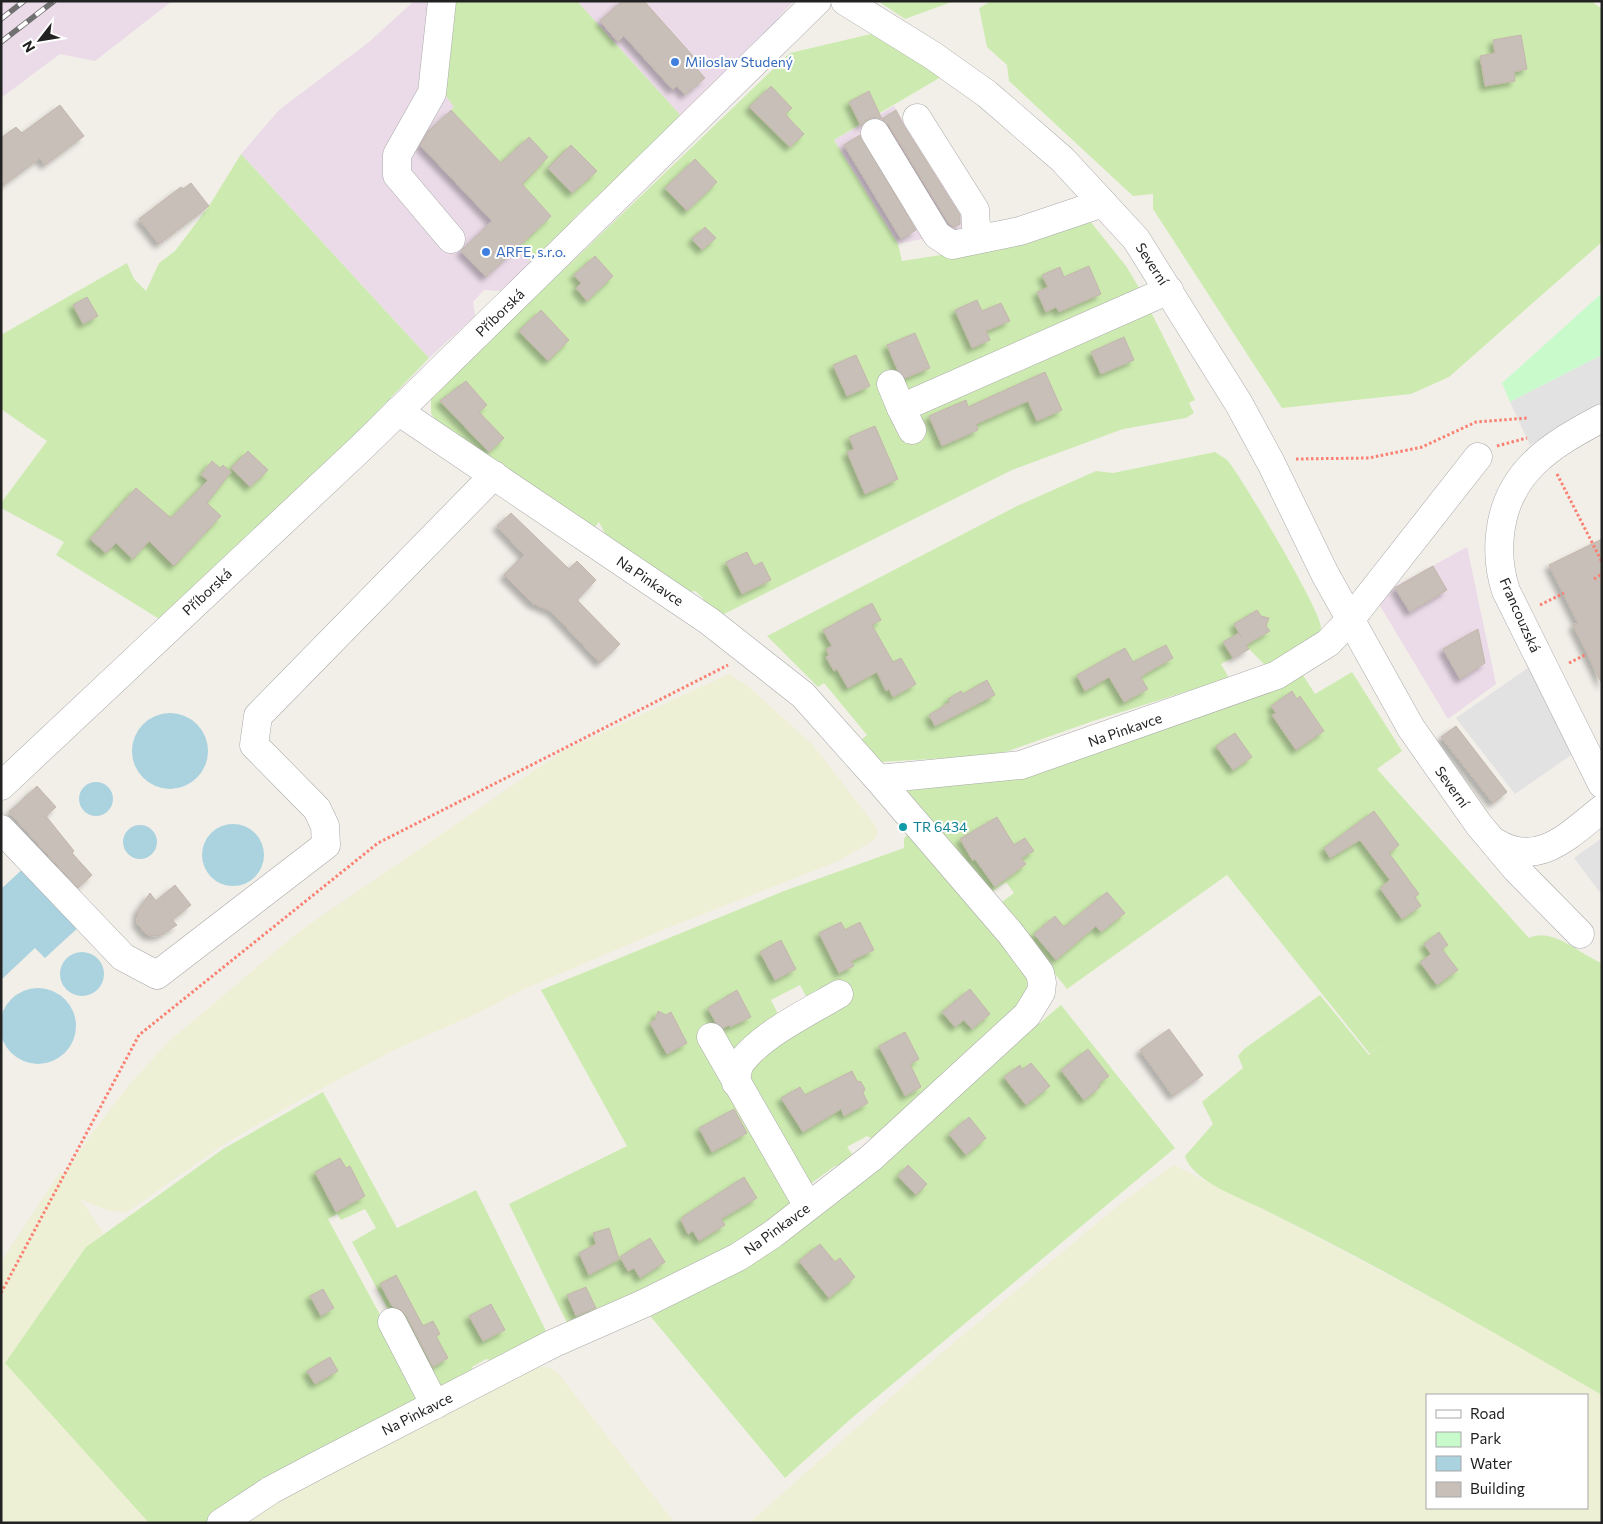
<svg xmlns="http://www.w3.org/2000/svg" width="1603" height="1524" font-family="Commissioner,sans-serif">
<style>
.industrial{fill:#ebdbe8}
.farmland{fill:#eef0d5;fill-rule:evenodd}
.grass{fill:#cdebb0}
.park{fill:#c8facc}
.parking{fill:#e2e2e2}
.water{fill:#aad3df}
.building{fill:#c7bfb8;stroke:#c4b6ab;filter:url(#shadow)}
.lines{fill:none;stroke-linecap:round;stroke-linejoin:round}
.minor-casing{stroke:#a9a9a9;stroke-width:29}
.path{stroke:#fa8072;stroke-width:3;stroke-dasharray:2.5 2.5;stroke-linecap:butt}
.minor{stroke:#fff;stroke-width:28}
.rail-casing{stroke:#707070;stroke-width:5.5}
.rail{stroke:#fff;stroke-width:4;stroke-dasharray:11;stroke-linecap:butt}
.shop-dot{fill:#3f7fe0;stroke:#fff;stroke-width:2}
.culture-dot{fill:#0f9aa8;stroke:#fff;stroke-width:2}
.labels{text-anchor:middle;stroke-width:4;stroke-linejoin:round;paint-order:stroke}
.shop-label{font-size:14px;fill:#366cbe;stroke:#fff;text-anchor:start}
.street-label{font-size:14px;fill:#222;stroke:#fff}
.culture-label{font-size:14px;fill:#0d838f;stroke:#fff;text-anchor:start}
</style>
<defs>
<filter id="shadow"><feDropShadow dx="-4.5" dy="4.5" stdDeviation="2.5" flood-color="#0004"/></filter>
</defs>
<rect width="100%" height="100%" fill="#f2efe9"/>
<!-- industrial -->
<g class="industrial">
<path d="M1,1H172L95,61L60,54L1,98Z"/>
<path d="M414,1H456L445,61L571,223L501,291L484,290L473,302L475,316L429,358L241,154L279,110L369,42Z"/>
<path d="M577,1H794L779,17L783,22L682,117Z"/>
<path d="M894,106L955,205L970,229L898,244L834,140Z"/>
<path d="M1467,547L1496,684L1448,719L1379,604L1394,587Z"/>
</g>
<!-- farmland -->
<g class="farmland">
<path d="M729,674L748,686L813,745L875,825L878,832L874,840L839,861L665,929L522,990L480,1012L394,1050L291,1105L226,1143L126,1213L107,1210L80,1199L104,1233L86,1247L5,1363L149,1523H1V1262L60,1172L63,1176L87,1140L128,1086L168,1042L301,930L563,751Z"/>
<path d="M1174,1165L1283,1219L1493,1331L1602,1395V1523H1094L1092,1519L1087,1523H749L933,1360L1126,1199ZM1427,1395H1587V1508H1427Z"/>
<path d="M533,1367H549L557,1372L675,1523H238Z"/>
</g>
<!-- grass -->
<g class="grass">
<path d="M456,1H577L682,117L574,218L571,223L531,262L518,248L551,215L451,110L454,107L440,87Z"/>
<path d="M878,1H954L905,19Z"/>
<path d="M991,1H1591L1602,9V242L1449,377L1411,394L1282,408L1153,209V194L1133,196L1009,81L1007,65L987,47L979,8Z"/>
<path d="M871,34L941,77L834,140L898,244L902,261L1006,245L1086,216L1126,266L1141,291L911,412L1148,306L1195,400L1189,403L1194,413L1186,418L1123,429L1012,470L718,617L702,606L703,598L695,591L686,593L609,541L599,522L591,532L437,423L431,413V392L549,284L790,53Z"/>
<path d="M241,154L429,358L320,471L164,622L56,555L64,542L1,508V503L47,441L1,409V335L127,263L134,279L146,291L159,263L175,251L209,206Z"/>
<path d="M1215,452C1219,455 1224,457 1228,461C1241,476 1323,614 1321,628C1319,644 1283,660 1269,669L1249,649L1221,664L1229,678L1093,721L997,755L880,762L862,739L867,735L824,683L818,687L767,636L1017,506L1096,471L1113,473Z"/>
<path d="M1301,672L1315,694L1352,672L1402,751L1377,769L1529,938C1552,926 1581,955 1602,963V1395C1490,1330 1377,1265 1261,1208C1240,1198 1191,1180 1185,1156L1213,1124L1202,1102L1243,1068L1238,1056L1244,1049L1320,995L1369,1055L1407,1027L1370,1054L1227,875L1067,989L999,904L1014,893L1006,882L990,893L908,794L910,784Z"/>
<path d="M912,827L1031,977L1029,998L876,1141L867,1136L847,1147L853,1155L847,1165L835,1166L806,1187L743,1075L809,1002L800,985L771,1000L780,1018L730,1062L798,1205L746,1242L569,1327L509,1204L627,1146L541,990L784,891L904,848V839Z"/>
<path d="M1061,1005L1175,1148L853,1417L785,1478L646,1311L920,1132L936,1118V1111Z"/>
<path d="M323,1092L397,1228L476,1190L549,1337L501,1362L486,1359L472,1367L477,1377L436,1399L352,1242L376,1228L365,1209L341,1220L337,1214L328,1219L428,1403L257,1490L206,1523H149L5,1363L86,1247L223,1149Z"/>
</g>
<!-- park -->
<path class="park" d="M1602,293V355L1510,402L1502,383Z"/>
<!-- parking -->
<g class="parking">
<path d="M1602,355V406L1530,445L1510,402Z"/>
<path d="M1532,665L1574,753L1515,794L1456,718Z"/>
<path d="M1602,838V895L1574,858Z"/>
</g>
<!-- water -->
<g class="water">
<circle cx="170" cy="751" r="38"/>
<circle cx="96" cy="799" r="17"/>
<circle cx="233" cy="855" r="31"/>
<circle cx="140" cy="842" r="17"/>
<path d="M26,866L81,925L45,958L35,948L1,980V889Z"/>
<circle cx="82" cy="974" r="22"/>
<circle cx="38" cy="1026" r="38"/>
</g>
<!-- building -->
<g class="building">
<path d="M622,1H644L701,65L697,69L705,78L685,95L677,86L673,90L624,36L618,42L600,21Z"/>
<path d="M1521,35L1527,69L1514,72L1515,81L1485,86L1480,56L1495,53L1493,40Z"/>
<path d="M771,86L792,108L785,114L804,134L790,147L749,107Z"/>
<path d="M869,91L882,119L896,110L904,126L960,215V224L954,227L949,224L888,124L882,119L874,117L866,120L861,126L849,102Z"/>
<path d="M60,105L84,136L45,165L40,158L1,187V138L16,127L22,133Z"/>
<path d="M451,110L501,163L529,137L548,157L522,184L551,216L486,277L461,251L492,221L420,145L428,132Z"/>
<path d="M860,135L916,230L901,239L844,145Z"/>
<path d="M571,145L597,171L572,193L548,168Z"/>
<path d="M695,159L717,182L687,211L665,188Z"/>
<path d="M191,183L209,206L159,244L139,219L181,187L183,189Z"/>
<path d="M705,227L716,238L702,250L692,239Z"/>
<path d="M595,256L613,276L587,301L576,288L581,283L574,275Z"/>
<path d="M1089,266L1101,294L1059,312L1056,307L1046,312L1037,292L1048,287L1042,275L1060,267L1064,277Z"/>
<path d="M87,297L98,316L83,324L73,305Z"/>
<path d="M977,300L982,311L1001,303L1010,321L986,331L990,340L972,348L955,310Z"/>
<path d="M541,310L569,340L548,361L519,331Z"/>
<path d="M915,333L930,368L905,378L898,371L887,345Z"/>
<path d="M1124,337L1134,360L1101,374L1091,352Z"/>
<path d="M856,355L870,386L847,396L833,365Z"/>
<path d="M1045,372L1062,410L1037,421L1028,401L976,424L978,430L942,446L929,416L966,400L968,407Z"/>
<path d="M466,381L487,405L479,412L504,438L489,452L440,401Z"/>
<path d="M875,426L898,479L865,494L847,452L854,449L849,437Z"/>
<path d="M248,451L268,470L250,487L231,468Z"/>
<path d="M212,461L220,468L223,465L231,472L207,503L221,516L174,566L149,541L133,559L116,543L106,553L90,539L136,488L171,518L208,480L201,475Z"/>
<path d="M511,513L569,569L577,561L596,580L577,600L620,644L600,663L551,611L532,603L504,575L524,555L497,526Z"/>
<path d="M1602,539V684L1573,625L1578,623L1549,565Z"/>
<path d="M747,552L754,566L762,562L771,580L742,594L726,562Z"/>
<path d="M1433,566L1447,590L1410,612L1395,588Z"/>
<path d="M872,603L881,620L872,625L893,662L901,658L916,684L893,697L889,689L886,691L877,672L848,688L837,669L834,671L826,657L829,655L826,649L832,646L823,630Z"/>
<path d="M1257,610L1261,616L1269,618L1266,626L1270,631L1246,645L1249,649L1233,658L1223,642L1239,633L1242,638L1234,624Z"/>
<path d="M1478,629L1485,663L1460,679L1443,649Z"/>
<path d="M1166,645L1173,658L1143,675L1141,678L1148,689L1124,702L1109,677L1085,691L1077,675L1125,648L1133,662Z"/>
<path d="M987,680L995,695L935,726L929,715L950,702L948,699L961,691L963,694Z"/>
<path d="M1292,691L1297,699L1300,696L1324,731L1296,750L1272,715L1276,713L1271,706Z"/>
<path d="M1456,726L1507,792L1493,803L1441,737Z"/>
<path d="M1235,733L1252,757L1233,770L1216,746Z"/>
<path d="M37,786L56,807L46,816L74,851L72,853L92,875L78,888L9,812Z"/>
<path d="M1374,811L1399,845L1389,853L1419,894L1415,897L1421,906L1402,919L1380,888L1390,880L1360,840L1330,858L1324,848Z"/>
<path d="M997,817L1014,845L1025,838L1034,851L1021,858L1026,864L995,887L975,859L973,861L960,839Z"/>
<path d="M175,885L191,905L172,920L177,925L161,935L153,936L146,934L137,923L138,910L150,893L156,901Z"/>
<path d="M1107,892L1125,913L1101,932L1096,926L1056,960L1034,934L1055,916L1064,927Z"/>
<path d="M841,922L845,930L860,922L874,950L851,961L854,966L839,973L819,933Z"/>
<path d="M1439,932L1448,945L1442,949L1458,970L1437,985L1420,962L1431,954L1424,944Z"/>
<path d="M781,940L796,969L775,980L760,952Z"/>
<path d="M970,989L990,1014L972,1029L964,1020L955,1027L942,1012Z"/>
<path d="M737,990L751,1017L730,1027L729,1025L723,1028L716,1023L708,1008Z"/>
<path d="M658,1011L666,1015L671,1012L687,1043L667,1054L650,1023L655,1020Z"/>
<path d="M1169,1029L1203,1075L1173,1096L1140,1050Z"/>
<path d="M905,1032L919,1059L910,1064L921,1087L905,1096L879,1046Z"/>
<path d="M1088,1049L1109,1076L1098,1084L1100,1087L1084,1100L1061,1070Z"/>
<path d="M1031,1063L1050,1086L1026,1105L1004,1077L1020,1065L1022,1070Z"/>
<path d="M852,1071L857,1081L861,1082L865,1089L863,1093L868,1103L844,1116L841,1109L803,1132L781,1098L800,1087L805,1095Z"/>
<path d="M734,1109L747,1133L712,1152L699,1128Z"/>
<path d="M969,1117L986,1138L966,1155L949,1134Z"/>
<path d="M340,1158L346,1168L350,1166L365,1196L336,1212L315,1172Z"/>
<path d="M908,1165L927,1184L916,1195L898,1176Z"/>
<path d="M744,1177L757,1198L721,1219L725,1225L699,1241L693,1231L688,1234L681,1220L684,1216Z"/>
<path d="M609,1228L619,1259L589,1275L579,1253L596,1244L593,1233Z"/>
<path d="M650,1238L665,1262L640,1278L634,1268L628,1271L620,1257Z"/>
<path d="M820,1244L835,1262L840,1258L855,1277L829,1298L799,1261Z"/>
<path d="M396,1275L423,1326L433,1321L440,1334L436,1336L448,1358L433,1367L406,1315L400,1309L392,1306L380,1284Z"/>
<path d="M586,1287L596,1308L576,1316L567,1295Z"/>
<path d="M323,1289L334,1308L321,1316L310,1296Z"/>
<path d="M491,1304L505,1330L483,1341L469,1316Z"/>
<path d="M330,1357L338,1371L315,1384L307,1371Z"/>
</g>
<g class="lines">
<!-- minor casing -->
<g class="minor-casing">
<g id="minor">
<path d="M442,1L432,93L397,155V175L451,239"/>
<path d="M845,1L932,55L987,94L1062,159L1136,239L1239,404L1271,463L1325,574L1411,728L1479,825L1516,869L1580,934"/>
<path d="M917,118L975,210L976,226L984,238"/>
<path d="M875,133L937,235L952,245L1020,231L1103,203"/>
<path d="M891,384L901,408L1169,290"/>
<path d="M901,408L912,430"/>
<path d="M1602,418C1551,445 1506,472 1500,535C1498,554 1500,573 1506,591L1602,784"/>
<path d="M878,779L1021,765L1277,675L1328,643L1350,620L1478,457"/>
<path d="M1,786L362,447L817,1"/>
<path d="M1,829L123,957L157,975L326,845L325,826L317,809L254,745L258,716L494,475"/>
<path d="M1495,842C1538,869 1569,835 1602,809"/>
<path d="M711,1037L808,1206"/>
<path d="M736,1083C737,1075 737,1067 742,1061C763,1034 810,1011 839,994"/>
<path d="M392,1322L435,1405"/>
<path d="M221,1523L271,1490L320,1464L552,1344L645,1303L738,1257L773,1234L871,1158L1027,1015L1041,992L1042,983L1040,973L1011,934L878,779L803,695L709,621L398,411"/>
</g>
</g>
<!-- path -->
<g class="path">
<path d="M1497,446L1527,438"/>
<path d="M1296,459L1369,458L1422,447L1476,422L1528,418"/>
<path d="M1557,474L1602,562"/>
<path d="M1594,579L1602,574"/>
<path d="M1540,605L1564,593"/>
<path d="M1569,663L1587,654"/>
<path d="M1,1293L139,1035L378,843L728,665"/>
</g>
<!-- minor -->
<use href="#minor" class="minor"/>
<!-- rail casing -->
<g class="rail-casing">
<g id="rail">
<path d="M1,19L24,1"/>
<path d="M1,42L54,1"/>
</g>
</g>
<!-- rail -->
<use href="#rail" class="rail"/>
</g>
<!-- markers -->
<g class="shop-dot">
<circle cx="675" cy="62" r="5"/>
<circle cx="486" cy="252" r="5"/>
</g>
<circle class="culture-dot" cx="903" cy="827" r="5"/>
<g class="labels">
<!-- shop labels -->
<g class="shop-label">
<text x="685" y="67">Miloslav Studený</text>
<text x="496" y="257">ARFE, s.r.o.</text>
</g>
<!-- street labels -->
<g class="street-label">
<text transform="translate(1152 264) rotate(57)" y="5">Severní</text>
<text transform="translate(500 313) rotate(-44)" y="5">Příborská</text>
<text transform="translate(650 581) rotate(34)" y="5">Na Pinkavce</text>
<text transform="translate(207 592) rotate(-43)" y="5">Příborská</text>
<text transform="translate(1520 615) rotate(66)" y="5">Francouzská</text>
<text transform="translate(1125 730) rotate(-19)" y="5">Na Pinkavce</text>
<text transform="translate(1452 787) rotate(54)" y="5">Severní</text>
<text transform="translate(777 1229) rotate(-36)" y="5">Na Pinkavce</text>
<text transform="translate(417 1414) rotate(-27)" y="5">Na Pinkavce</text>
</g>
<!-- culture labels -->
<g class="culture-label">
<text x="913" y="832">TR 6434</text>
</g>
</g>
<!-- border -->
<rect width="1603" height="1524" fill="none" stroke="#222222" stroke-width="5"/>
<!-- legend -->
<rect x="1426" y="1394" width="162" height="115" fill="#ffffff" stroke="#a7a7a7"/>
<rect x="1436" y="1410" width="25" height="8" fill="#ffffff" stroke="#a7a7a7"/>
<text x="1470" y="1419" font-size="15" fill="#222222">Road</text>
<rect x="1436" y="1432" width="25" height="15" fill="#c8facc" stroke="#a7a7a7"/>
<text x="1470" y="1444" font-size="15" fill="#222222">Park</text>
<rect x="1436" y="1456" width="25" height="15" fill="#aad3df" stroke="#a7a7a7"/>
<text x="1470" y="1469" font-size="15" fill="#222222">Water</text>
<rect x="1436" y="1482" width="25" height="15" fill="#c7bfb8" stroke="#a7a7a7"/>
<text x="1470" y="1494" font-size="15" fill="#222222">Building</text>
<!-- north arrow -->
<g transform="translate(40 40) rotate(239)" stroke="#ffffff" stroke-width="4" paint-order="stroke">
<path d="M0-4L9 19L0 12L-9 19Z" fill="#222222"/>
<text y="-8" font-size="14" font-weight="bold" text-anchor="middle" fill="#222222">N</text>
</g>
</svg>
